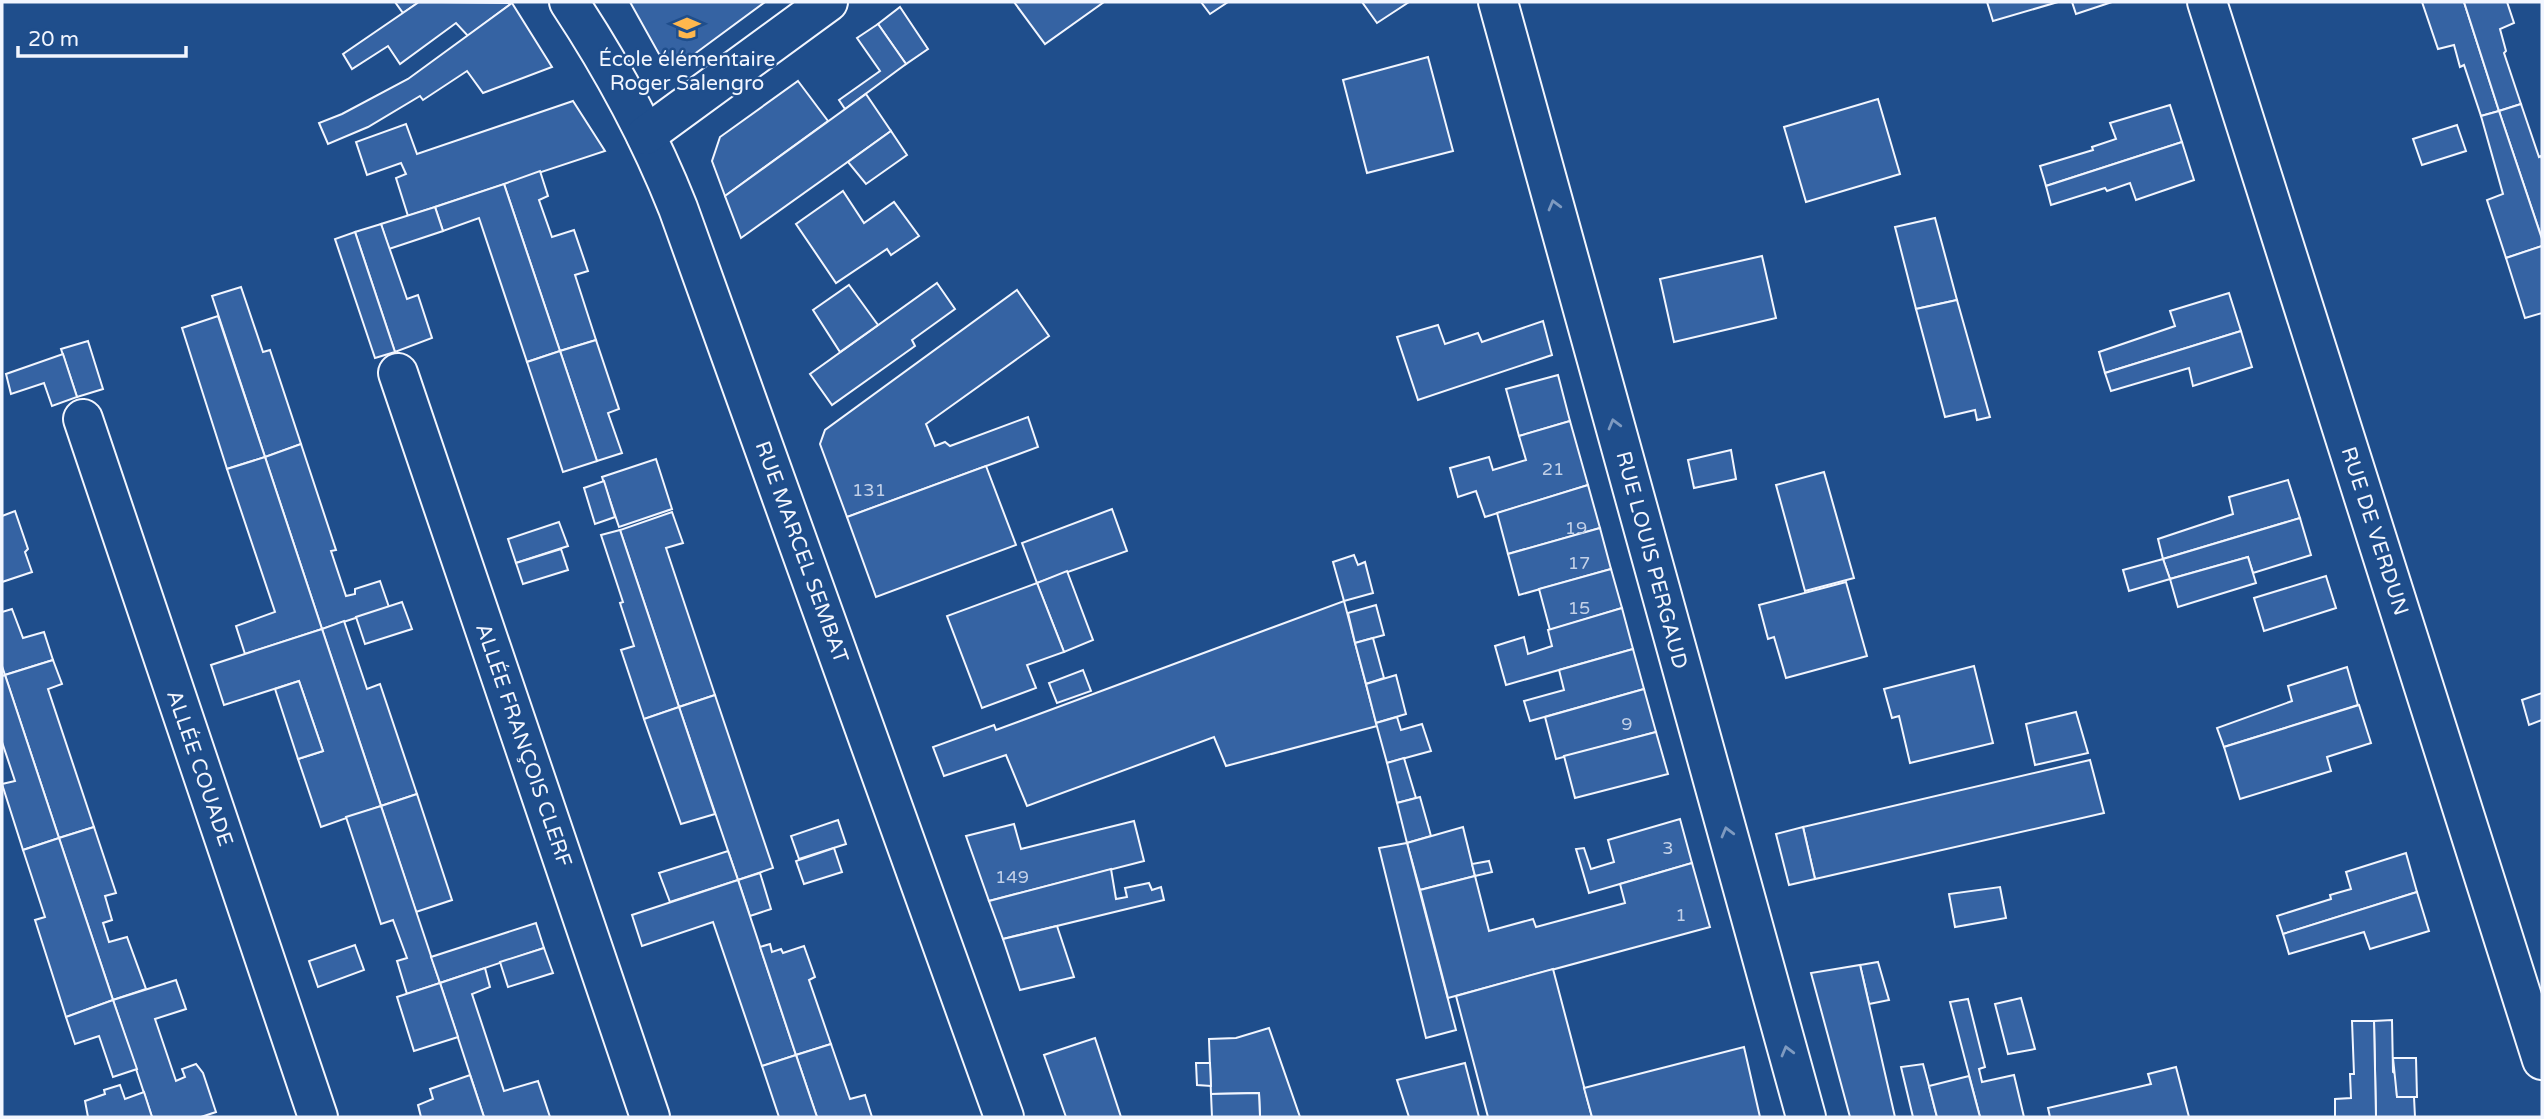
<svg xmlns="http://www.w3.org/2000/svg" width="2544" height="1119" font-family="'Varela Round',sans-serif">
<style>
.building{fill:#3563a3;stroke:#f2f6ff;stroke-width:2}
.lines{fill:none;stroke-linecap:round;stroke-linejoin:round}
.minor-casing{stroke:#f2f6ff;stroke-width:42}
.minor{stroke:#1f4e8c;stroke-width:38}
.oneway{stroke:#7e9ac0}
.labels{text-anchor:middle;stroke-width:5;stroke-linejoin:round;paint-order:stroke}
.number-label{font-size:18px;fill:#c3d1e8}
.poi-label{font-size:21px;fill:#f2f6ff;stroke:#1f4e8c}
.street-label{font-size:21px;fill:#f2f6ff;stroke:#1f4e8c}
</style>
<rect width="100%" height="100%" fill="#1f4e8c"/>
<!-- building -->
<g class="building">
<path d="M395,2H419L403,13Z"/>
<path d="M419,2L512,3L468,36L456,23L400,64L388,46L352,69L343,54Z"/>
<path d="M630,2H765L685,61L659,54Z"/>
<path d="M1014,2H1104L1045,44Z"/>
<path d="M1201,2H1228L1210,14Z"/>
<path d="M1362,2H1409L1377,23Z"/>
<path d="M1987,2H2058L1993,21Z"/>
<path d="M2072,2H2112L2076,14Z"/>
<path d="M2422,2H2464L2499,111L2481,116L2464,65L2460,67L2454,45L2438,49Z"/>
<path d="M2464,2H2507L2514,23L2500,29L2506,51L2504,53L2521,104L2499,111Z"/>
<path d="M512,3L552,67L483,93L467,71L423,100L420,96L368,127L328,144L319,123L342,114L408,79Z"/>
<path d="M900,7L928,49L906,64L878,24Z"/>
<path d="M878,24L906,64L845,109L839,100L880,71L857,38Z"/>
<path d="M1428,57L1453,151L1367,173L1343,80Z"/>
<path d="M798,81L828,121L725,196L712,161L720,137Z"/>
<path d="M866,94L891,131L741,238L725,196Z"/>
<path d="M1878,99L1900,174L1806,202L1784,127Z"/>
<path d="M573,101L605,151L408,216L396,178L406,174L401,163L367,175L356,142L406,124L417,154Z"/>
<path d="M2521,104L2539,157L2541,156L2542,159V239L2499,111Z"/>
<path d="M2170,105L2182,142L2046,186L2040,166L2093,150L2092,147L2116,139L2110,123Z"/>
<path d="M2499,111L2542,239V246L2506,258L2487,200L2503,194L2481,116Z"/>
<path d="M2457,125L2466,151L2422,165L2413,139Z"/>
<path d="M891,131L907,155L866,184L848,162Z"/>
<path d="M2182,142L2194,180L2136,200L2130,183L2107,191L2105,188L2051,205L2046,186Z"/>
<path d="M540,171L548,196L539,200L552,237L574,230L588,271L575,275L596,340L560,351L504,184Z"/>
<path d="M504,184L560,351L527,362L479,218L443,231L435,207Z"/>
<path d="M843,191L864,223L894,202L919,236L891,255L887,249L836,283L796,224Z"/>
<path d="M435,207L443,231L389,249L381,224Z"/>
<path d="M1935,218L1957,300L1916,309L1895,227Z"/>
<path d="M381,224L407,299L418,295L432,338L395,352L355,232Z"/>
<path d="M355,232L395,352L375,358L335,239Z"/>
<path d="M2542,246V315V313L2525,318L2506,258Z"/>
<path d="M1762,256L1776,318L1674,342L1660,279Z"/>
<path d="M937,283L955,309L912,340L915,346L832,405L810,374Z"/>
<path d="M849,285L878,325L840,352L813,310Z"/>
<path d="M241,287L263,352L270,350L301,444L265,457L212,296Z"/>
<path d="M1017,290L1049,336L926,424L935,446L945,442L950,446L1028,417L1038,447L847,517L820,444L825,430Z"/>
<path d="M2229,293L2241,331L2105,373L2099,352L2175,326L2170,311Z"/>
<path d="M1957,300L1990,417L1977,420L1975,410L1945,417L1916,309Z"/>
<path d="M218,316L265,457L227,469L182,328Z"/>
<path d="M1543,321L1552,355L1418,400L1397,337L1438,325L1445,344L1478,333L1482,342Z"/>
<path d="M2241,331L2252,367L2193,386L2189,368L2111,391L2105,373Z"/>
<path d="M596,340L619,409L608,413L622,453L597,461L560,351Z"/>
<path d="M88,341L103,389L77,397L61,349Z"/>
<path d="M560,351L597,461L563,472L527,362Z"/>
<path d="M63,354L77,397L52,406L44,383L11,394L6,374Z"/>
<path d="M1558,375L1570,421L1519,436L1506,389Z"/>
<path d="M1570,421L1588,485L1485,517L1476,491L1458,497L1450,468L1489,457L1493,470L1526,460L1519,436Z"/>
<path d="M301,444L336,550L331,551L346,596L355,594V589L380,581L389,607L322,629L265,457Z"/>
<path d="M1731,450L1736,479L1694,488L1688,460Z"/>
<path d="M265,457L322,629L245,654L236,626L275,612L227,469Z"/>
<path d="M656,459L672,509L619,527L602,477Z"/>
<path d="M986,466L1016,545L876,597L847,517Z"/>
<path d="M1824,472L1854,578L1805,591L1776,485Z"/>
<path d="M2288,480L2300,518L2163,559L2158,539L2233,514L2229,497Z"/>
<path d="M604,481L615,517L595,524L584,488Z"/>
<path d="M1588,485L1600,528L1508,554L1497,513Z"/>
<path d="M1112,509L1127,551L1037,583L1022,543Z"/>
<path d="M15,511L28,549L25,552L32,572L2,582V516Z"/>
<path d="M672,512L683,543L666,548L715,695L679,707L620,530Z"/>
<path d="M2300,518L2311,555L2253,573L2248,557L2170,579L2163,559Z"/>
<path d="M559,522L568,546L516,563L508,539Z"/>
<path d="M1600,528L1611,569L1519,595L1508,554Z"/>
<path d="M620,530L679,707L644,719L621,650L634,646L620,603L623,602L601,535Z"/>
<path d="M561,549L568,570L523,584L516,563Z"/>
<path d="M1354,555L1358,565L1365,562L1373,593L1344,601L1333,562Z"/>
<path d="M2248,557L2256,583L2178,607L2170,579Z"/>
<path d="M2163,559L2170,579L2129,591L2123,570Z"/>
<path d="M1611,569L1622,608L1550,630L1539,589Z"/>
<path d="M1067,571L1093,640L1064,652L1037,583Z"/>
<path d="M2326,576L2336,608L2264,631L2254,598Z"/>
<path d="M1846,582L1867,656L1786,678L1774,637L1768,639L1759,605Z"/>
<path d="M1037,583L1064,652L1027,665L1036,688L982,708L947,616Z"/>
<path d="M1344,601L1377,726L1226,766L1214,737L1027,806L1006,755L944,776L933,747L994,725L996,730Z"/>
<path d="M402,602L412,629L365,644L356,617Z"/>
<path d="M1376,605L1384,635L1355,643L1348,613Z"/>
<path d="M1622,608L1633,649L1506,685L1495,646L1524,637L1528,654L1552,646L1548,630Z"/>
<path d="M12,609L23,638L44,632L53,660L5,675L2,666V612Z"/>
<path d="M344,621L367,689L380,684L417,794L381,806L322,629Z"/>
<path d="M322,629L381,806L321,827L298,759L323,751L299,681L224,705L211,665Z"/>
<path d="M1373,638L1384,678L1366,684L1355,643Z"/>
<path d="M1633,649L1644,689L1530,721L1524,701L1564,690L1559,670Z"/>
<path d="M53,660L62,684L48,689L94,827L59,838L5,675Z"/>
<path d="M1974,666L1993,743L1910,763L1899,716L1892,718L1884,689Z"/>
<path d="M2347,667L2358,705L2224,747L2217,728L2292,701L2288,686Z"/>
<path d="M1083,670L1091,691L1057,703L1049,683Z"/>
<path d="M5,675L59,838L23,850L2,784L15,781L2,742V676Z"/>
<path d="M1396,675L1406,714L1376,723L1366,684Z"/>
<path d="M299,681L323,751L298,759L275,689Z"/>
<path d="M1644,689L1656,732L1556,759L1545,717Z"/>
<path d="M2542,693V720L2529,725L2522,700Z"/>
<path d="M715,695L773,868L738,880L679,707Z"/>
<path d="M2359,705L2371,743L2327,757L2331,771L2240,799L2224,747Z"/>
<path d="M679,707L715,814L681,824L644,719Z"/>
<path d="M2076,712L2088,753L2035,765L2026,724Z"/>
<path d="M1397,717L1401,730L1422,724L1431,751L1387,763L1376,723Z"/>
<path d="M1656,732L1668,774L1575,798L1564,756Z"/>
<path d="M1404,758L1416,798L1397,803L1387,763Z"/>
<path d="M2090,760L2104,813L1815,879L1803,827Z"/>
<path d="M417,794L452,900L416,912L381,806Z"/>
<path d="M1420,797L1431,836L1407,843L1397,803Z"/>
<path d="M381,806L440,983L407,994L397,961L407,958L393,920L381,924L346,817Z"/>
<path d="M1680,819L1692,863L1589,893L1576,849L1584,848L1591,869L1614,862L1608,840Z"/>
<path d="M838,820L846,844L799,859L791,836Z"/>
<path d="M1134,821L1144,861L989,901L966,836L1014,824L1021,849Z"/>
<path d="M94,827L116,893L105,896L112,920L103,923L109,942L127,937L146,989L113,1000L59,838Z"/>
<path d="M1463,827L1475,876L1420,890L1407,843Z"/>
<path d="M1803,827L1815,879L1789,885L1776,834Z"/>
<path d="M59,838L113,1000L66,1017L35,920L45,917L23,850Z"/>
<path d="M1407,843L1456,1030L1426,1038L1379,848Z"/>
<path d="M834,848L842,872L804,884L796,861Z"/>
<path d="M728,851L738,880L670,902L659,873Z"/>
<path d="M2406,853L2417,892L2283,934L2277,916L2331,899L2330,895L2351,889L2346,872Z"/>
<path d="M1489,861L1492,872L1475,876L1472,864Z"/>
<path d="M1692,863L1710,927L1448,998L1420,890L1475,876L1489,931L1533,919L1536,927L1625,903L1620,884Z"/>
<path d="M1111,869L1116,899L1127,897L1125,888L1149,883L1152,890L1161,887L1164,900L1003,939L989,901Z"/>
<path d="M760,873L771,909L750,916L738,880Z"/>
<path d="M738,880L796,1055L762,1066L713,922L642,946L632,915Z"/>
<path d="M2000,887L2006,918L1955,927L1949,894Z"/>
<path d="M2417,892L2429,931L2370,949L2364,932L2289,954L2283,934Z"/>
<path d="M536,923L544,948L440,983L431,957Z"/>
<path d="M1057,926L1074,977L1020,990L1003,939Z"/>
<path d="M770,944L772,952L781,949L783,953L804,946L815,977L809,980L831,1044L796,1055L760,947Z"/>
<path d="M355,945L364,970L318,987L309,961Z"/>
<path d="M544,948L553,973L508,987L500,962Z"/>
<path d="M1878,962L1889,1000L1869,1004L1860,965Z"/>
<path d="M1860,965L1869,1004L1895,1117H1850L1811,973Z"/>
<path d="M485,968L490,987L472,994L504,1091L538,1081L550,1117H484L440,983Z"/>
<path d="M1553,969L1592,1117H1488L1456,996Z"/>
<path d="M176,980L186,1009L155,1019L176,1081L185,1077L182,1069L196,1064L203,1073L216,1112L201,1117H152L113,1000Z"/>
<path d="M440,983L458,1037L414,1051L397,997Z"/>
<path d="M2021,998L2035,1049L2008,1054L1995,1004Z"/>
<path d="M1968,999L1985,1067L1979,1069L1982,1082L2014,1075L2024,1117H1980L1950,1002Z"/>
<path d="M113,1000L137,1069L113,1077L99,1036L75,1044L66,1017Z"/>
<path d="M2392,1020L2393,1072L2396,1074L2397,1097H2414L2415,1117H2376L2374,1021Z"/>
<path d="M2352,1021H2374L2376,1117H2335V1099L2351,1098L2350,1074H2354Z"/>
<path d="M1269,1028L1300,1117H1260L1259,1093L1211,1094L1209,1039L1236,1038Z"/>
<path d="M1095,1038L1121,1117H1066L1044,1055Z"/>
<path d="M831,1044L850,1099L865,1095L872,1117H817L796,1055Z"/>
<path d="M1744,1047L1760,1117H1592L1584,1088Z"/>
<path d="M796,1055L817,1117H779L762,1066Z"/>
<path d="M2393,1058H2416L2417,1097H2397Z"/>
<path d="M1196,1063H1210L1211,1086L1197,1085Z"/>
<path d="M1465,1063L1479,1117H1409L1397,1080Z"/>
<path d="M1923,1064L1929,1086L1937,1117H1913L1901,1067Z"/>
<path d="M2176,1067L2189,1117H2050L2048,1108L2151,1084L2148,1074Z"/>
<path d="M470,1075L484,1117H421L418,1105L433,1099L430,1089Z"/>
<path d="M1969,1076L1980,1117H1937L1929,1086Z"/>
<path d="M120,1085L125,1099L144,1092L152,1117H88L85,1101L105,1094L104,1090Z"/>
<path d="M1259,1093L1260,1117H1212L1211,1094Z"/>
</g>
<g class="lines">
<!-- minor casing -->
<g class="minor-casing">
<g id="minor">
<path d="M569,2C612,67 649,135 678,208L1004,1117"/>
<path d="M1498,2L1806,1117"/>
<path d="M2207,2L2542,1060"/>
<path d="M646,135L828,2"/>
<path d="M398,373L650,1117"/>
<path d="M83,419L318,1117"/>
</g>
</g>
<!-- minor -->
<use href="#minor" class="minor"/>
</g>
<!-- one-way arrows -->
<defs><path id="oneway-chevron" d="M-2-3.5L2.5 0L-2 3.5" fill="none" stroke-width="1.6" stroke-linecap="round" stroke-linejoin="round" transform="scale(1.75)"/></defs>
<g class="oneway">
<use href="#oneway-chevron" transform="translate(1554 205) rotate(-105)"/>
<use href="#oneway-chevron" transform="translate(1614 424) rotate(-105)"/>
<use href="#oneway-chevron" transform="translate(1727 832) rotate(-105)"/>
<use href="#oneway-chevron" transform="translate(1787 1051) rotate(-105)"/>
</g>
<!-- icons -->
<defs>
<g id="school-bare" transform="scale(2.1)"><path d="M0-5L7-2L0 1L-7-2ZM-4 1L0 2.5L4 1V4Q0 6-4 4Z" fill="#ffb74d" stroke="#1f4e8c" stroke-width="2.5" paint-order="stroke"/></g>
</defs>
<g fill-rule="evenodd">
<use href="#school-bare" x="687" y="28"/>
</g>
<g class="labels">
<!-- number labels -->
<g class="number-label">
<text x="1553" y="475">21</text>
<text x="869" y="496">131</text>
<text x="1576" y="534">19</text>
<text x="1579" y="569">17</text>
<text x="1579" y="614">15</text>
<text x="1627" y="730">9</text>
<text x="1668" y="854">3</text>
<text x="1012" y="883">149</text>
<text x="1681" y="921">1</text>
</g>
<!-- poi labels -->
<g class="poi-label">
<text x="687" y="66">École élémentaire<tspan x="687" dy="24">Roger Salengro</tspan></text>
</g>
<!-- street labels -->
<g class="street-label">
<text transform="translate(2375 531) rotate(72)" y="7">RUE DE VERDUN</text>
<text transform="translate(802 552) rotate(70)" y="7">RUE MARCEL SEMBAT</text>
<text transform="translate(1652 560) rotate(75)" y="7">RUE LOUIS PERGAUD</text>
<text transform="translate(524 745) rotate(71)" y="7">ALLÉE FRANÇOIS CLERF</text>
<text transform="translate(200 768) rotate(71)" y="7">ALLÉE COUADE</text>
</g>
</g>
<!-- border -->
<rect width="2544" height="1119" fill="none" stroke="#f2f6ff" stroke-width="7"/>
<!-- scale -->
<path d="M18 46v10h168v-10" fill="none" stroke="#f2f6ff" stroke-width="3.5"/>
<text x="28" y="46" font-size="21" fill="#f2f6ff" stroke="#1f4e8c" stroke-width="5" paint-order="stroke">20 m</text>
</svg>
